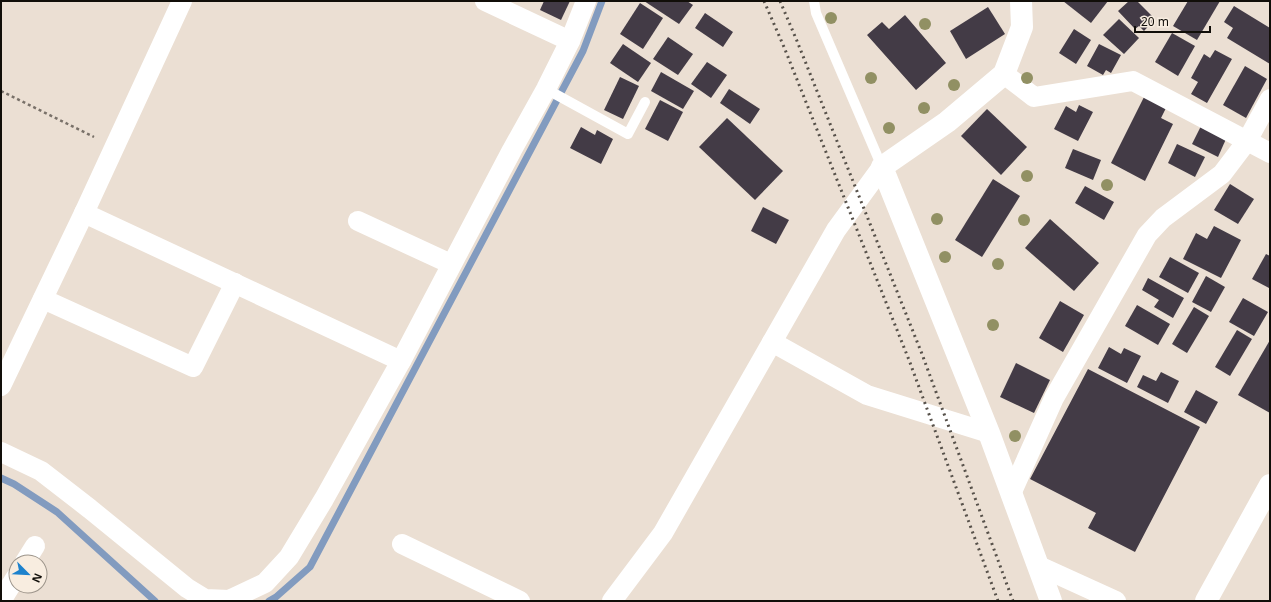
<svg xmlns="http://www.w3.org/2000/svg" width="1271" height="602" font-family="'Noto Sans',sans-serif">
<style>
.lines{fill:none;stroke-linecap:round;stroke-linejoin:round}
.stream{stroke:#829bbf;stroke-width:7}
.building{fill:#433b46}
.path{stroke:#797169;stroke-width:2.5;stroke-dasharray:3 3;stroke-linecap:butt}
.lane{stroke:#fff;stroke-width:10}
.street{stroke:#fff;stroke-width:20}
.secondary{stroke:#fff;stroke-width:22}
.rail{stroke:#57514a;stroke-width:3;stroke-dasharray:2 4;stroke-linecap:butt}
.tree{fill:#919063}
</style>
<rect width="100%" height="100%" fill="#ebdfd3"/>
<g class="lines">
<!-- stream -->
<g class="stream">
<path d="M1,478L14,484L57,512L155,601"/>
<path d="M269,601L276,597L310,567L583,51L602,1"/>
</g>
</g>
<!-- building -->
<g class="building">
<path d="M544,1H570L561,20L540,10Z"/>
<path d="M644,1H687L693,5L679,24Z"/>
<path d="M1063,1H1108L1091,23Z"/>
<path d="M1129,1H1137L1155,19L1144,31L1139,26L1135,29L1118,11Z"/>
<path d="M1188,1H1220L1197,40L1173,26Z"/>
<path d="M640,3L663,18L643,49L620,34Z"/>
<path d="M1234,6L1270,28V64L1227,38L1233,28L1224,22Z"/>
<path d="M988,7L1005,34L966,59L950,31Z"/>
<path d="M705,13L733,32L723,47L695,28Z"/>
<path d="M905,15L946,63L916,90L867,35L882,22L889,29Z"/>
<path d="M1119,19L1139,38L1124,54L1103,35Z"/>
<path d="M1074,29L1091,40L1076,64L1059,53Z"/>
<path d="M1172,33L1195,46L1178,76L1155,62Z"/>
<path d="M668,37L693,54L678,75L653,59Z"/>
<path d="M623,44L651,63L638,82L610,63Z"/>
<path d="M1099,44L1121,55L1111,73L1106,70L1103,75L1087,66Z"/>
<path d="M1215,50L1232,59L1207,103L1191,94L1198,82L1191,78L1204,54L1210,58Z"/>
<path d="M707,62L727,75L711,98L691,84Z"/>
<path d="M1245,66L1267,79L1246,118L1223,105Z"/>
<path d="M661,72L694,91L683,109L651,91Z"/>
<path d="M620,77L639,86L623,119L604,110Z"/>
<path d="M729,89L760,109L750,124L720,103Z"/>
<path d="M1144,97L1166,108L1161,118L1173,124L1145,181L1111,163Z"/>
<path d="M660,100L683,112L668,141L645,129Z"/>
<path d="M1079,105L1093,112L1078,141L1054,129L1066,106L1076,112Z"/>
<path d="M987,109L1027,147L1001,175L961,136Z"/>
<path d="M727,118L783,171L755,200L699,147Z"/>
<path d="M1201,126L1226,139L1218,157L1192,144Z"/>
<path d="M581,127L595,135L597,130L613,139L601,164L570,148Z"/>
<path d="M1177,144L1205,157L1195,177L1168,163Z"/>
<path d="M1073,149L1101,160L1093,180L1065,168Z"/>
<path d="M993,179L1020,196L982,257L955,240Z"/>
<path d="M1230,184L1254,199L1238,224L1214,210Z"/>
<path d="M1085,186L1114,202L1104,220L1075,203Z"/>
<path d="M763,207L789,220L776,244L751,231Z"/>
<path d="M1050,219L1099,263L1074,291L1025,248Z"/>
<path d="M1214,226L1241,240L1221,278L1183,259L1196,233L1207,239Z"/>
<path d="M1266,254L1270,256L1269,288L1252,279Z"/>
<path d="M1170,257L1199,273L1188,293L1159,277Z"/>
<path d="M1206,276L1225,287L1211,312L1192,302Z"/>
<path d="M1148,278L1184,298L1173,318L1154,307L1159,300L1142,290Z"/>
<path d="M1243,298L1268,312L1254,336L1229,322Z"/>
<path d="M1060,301L1084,315L1063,352L1039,338Z"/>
<path d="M1137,305L1170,324L1158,345L1125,326Z"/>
<path d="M1194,307L1209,316L1187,353L1172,344Z"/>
<path d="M1237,330L1252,339L1230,376L1215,367Z"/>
<path d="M1270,340V413L1238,395Z"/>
<path d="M1109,347L1121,354L1124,348L1141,356L1127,383L1098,368Z"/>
<path d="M1016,363L1050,380L1034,413L1000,397Z"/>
<path d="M1088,369L1200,427L1135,552L1088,528L1096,513L1030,479Z"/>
<path d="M1161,372L1179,381L1168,403L1137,387L1143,375L1156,381Z"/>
<path d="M1196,390L1218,402L1206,424L1184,412Z"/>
</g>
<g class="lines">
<!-- path -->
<path class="path" d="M1,91L94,137"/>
<!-- lane -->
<g class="lane">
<path d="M814,1L816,13L882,167"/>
<path d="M546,89L628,134L645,102"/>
</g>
<!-- street -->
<g class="street">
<path d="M485,1L570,41"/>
<path d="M1004,74L1034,97L1133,81L1270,153"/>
<path d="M84,213L401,361"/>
<path d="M358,221L451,264"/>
<path d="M43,299L193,367L235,283"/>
<path d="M772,342L867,395L989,433"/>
<path d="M1,386L84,213L182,1"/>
<path d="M1,452L41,471L90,509L187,588L205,599L229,600L265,583L289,557L324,499L401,361L512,150L546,89L570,41L586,1"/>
<path d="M1011,494L1054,398L1147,235L1163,218L1222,174L1247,141L1270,99"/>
<path d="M402,544L520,601"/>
<path d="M25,562L35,546"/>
<path d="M1039,566L1116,601"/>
<path d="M1,601L16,577"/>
<path d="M612,601L663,533L836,230L882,167"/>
</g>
<!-- secondary -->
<g class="secondary">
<path d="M1021,1L1022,27L1004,74L947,122L882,167L989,433L1051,601"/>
<path d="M1206,601L1270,485"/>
</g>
<!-- rail -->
<g class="rail">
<path d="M764,1L784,47L909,360L998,601"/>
<path d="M780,1L797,41L922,354L1013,601"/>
</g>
</g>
<!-- trees -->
<g class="tree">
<circle cx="831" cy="18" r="6"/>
<circle cx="925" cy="24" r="6"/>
<circle cx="871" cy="78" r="6"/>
<circle cx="1027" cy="78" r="6"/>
<circle cx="954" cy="85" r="6"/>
<circle cx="924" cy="108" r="6"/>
<circle cx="889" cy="128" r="6"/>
<circle cx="1027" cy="176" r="6"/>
<circle cx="1107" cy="185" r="6"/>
<circle cx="937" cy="219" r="6"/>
<circle cx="1024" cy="220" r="6"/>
<circle cx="945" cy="257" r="6"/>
<circle cx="998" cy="264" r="6"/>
<circle cx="993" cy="325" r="6"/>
<circle cx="1015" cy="436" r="6"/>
</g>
<!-- border -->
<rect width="1271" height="602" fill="none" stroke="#110e09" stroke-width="4"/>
<!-- north arrow -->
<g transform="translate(28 574) rotate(114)"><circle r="19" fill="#f8ede0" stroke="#9c948a"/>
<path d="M0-3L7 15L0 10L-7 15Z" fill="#1d82cd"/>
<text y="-6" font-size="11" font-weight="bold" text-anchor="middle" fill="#110e09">N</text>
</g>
<!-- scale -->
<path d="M1135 26v6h75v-6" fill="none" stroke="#110e09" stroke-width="2"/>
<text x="1141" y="26" font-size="12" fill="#110e09" stroke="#f8ede0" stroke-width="3" paint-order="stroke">20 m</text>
</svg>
